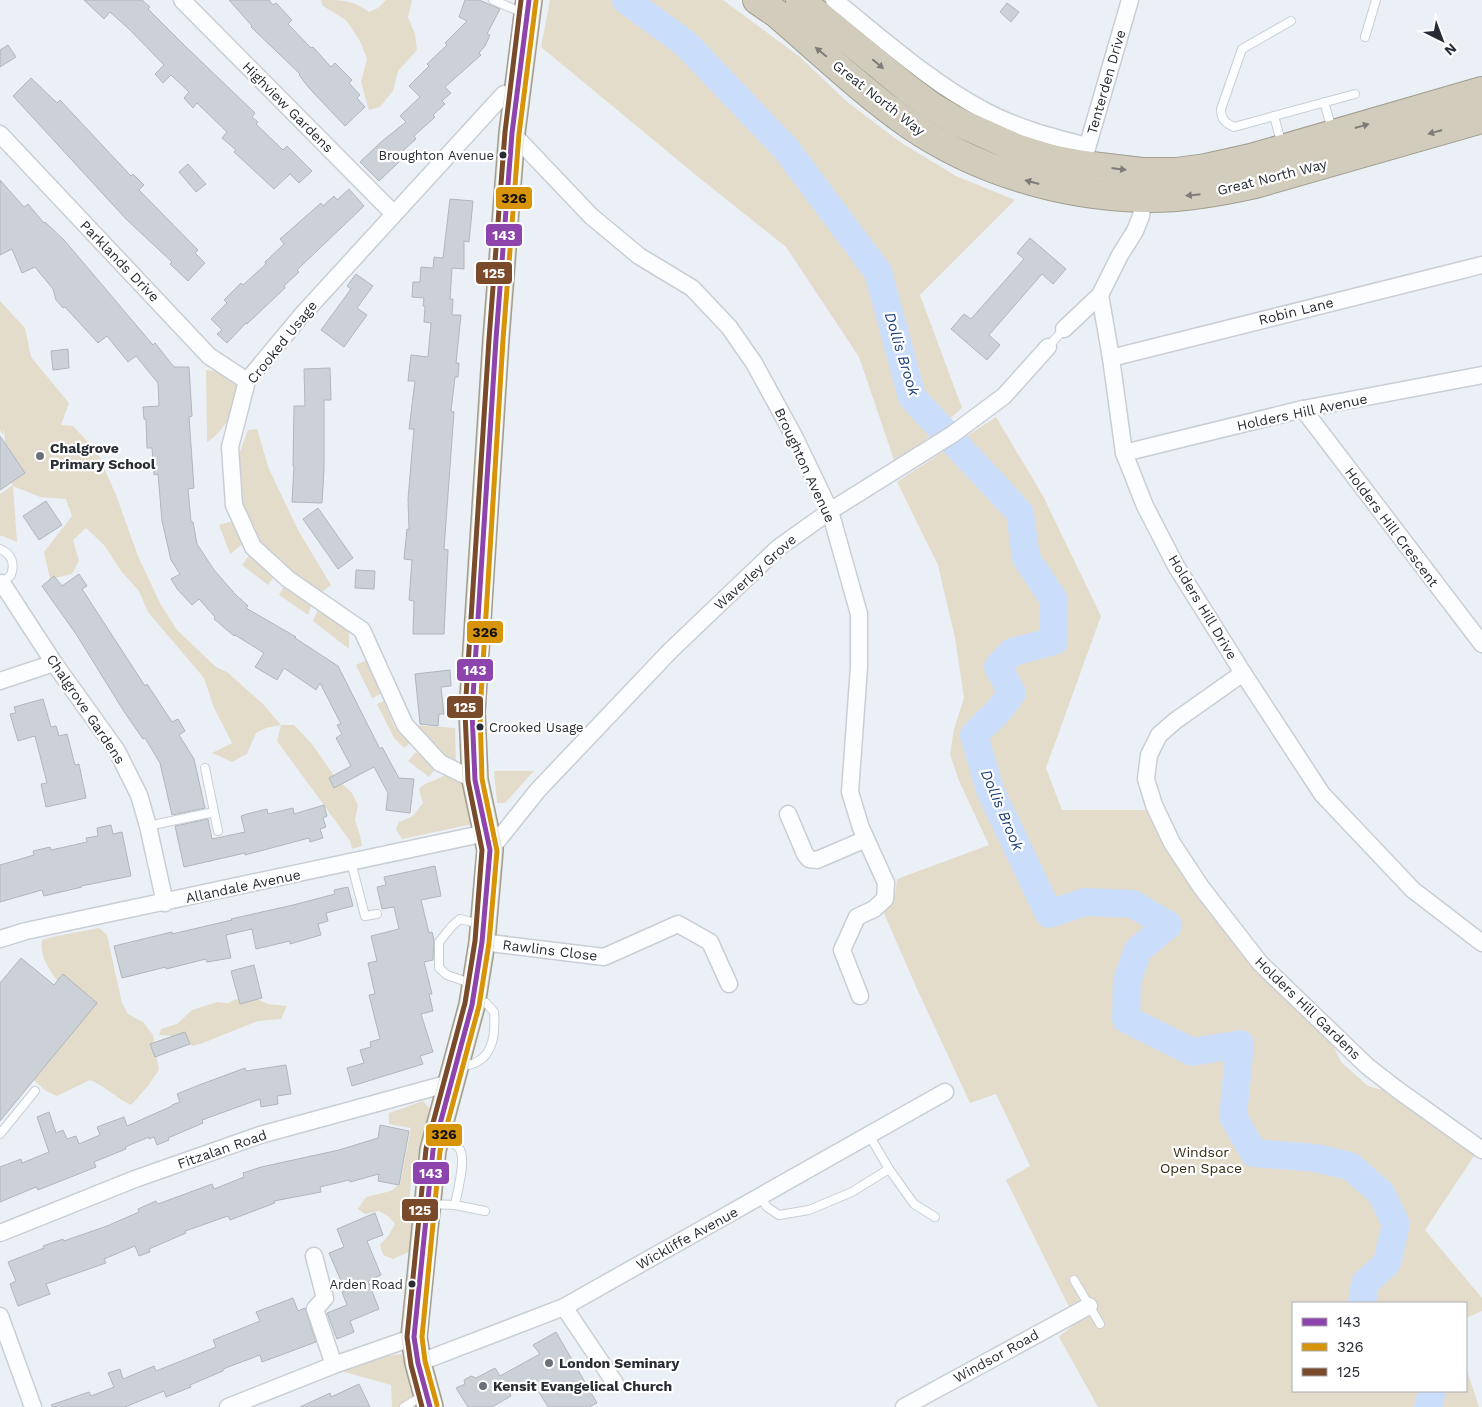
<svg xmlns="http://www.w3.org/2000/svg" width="1482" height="1407" font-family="'Work Sans',sans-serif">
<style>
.green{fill:#e3dccb}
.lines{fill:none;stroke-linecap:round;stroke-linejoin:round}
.river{stroke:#caddfb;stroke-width:28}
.building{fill:#ccd1d8;stroke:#b1b6bd}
.lane-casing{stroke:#c9ced6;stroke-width:10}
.street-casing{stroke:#c9ced6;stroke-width:19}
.primary-casing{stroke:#a19e8f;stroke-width:28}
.highway-casing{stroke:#a19e8f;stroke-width:30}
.lane{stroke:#fcfdfe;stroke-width:8}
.street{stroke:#fcfdfe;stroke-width:16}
.primary{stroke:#e2e0d7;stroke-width:25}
.highway{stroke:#d2ccbc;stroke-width:28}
.bus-1-casing{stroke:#fff;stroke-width:9}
.bus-2-casing{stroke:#fff;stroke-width:9}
.bus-3-casing{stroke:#fff;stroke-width:9}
.bus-1{stroke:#8e44ad;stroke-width:5}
.bus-2{stroke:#d89408;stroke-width:5}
.bus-3{stroke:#7a4b2a;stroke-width:5}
.oneway{fill:#7d7c78}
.bus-dot{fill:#282d35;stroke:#fff;stroke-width:2}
.poi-dot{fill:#6c7179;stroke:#fff;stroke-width:2}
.labels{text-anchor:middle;stroke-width:4.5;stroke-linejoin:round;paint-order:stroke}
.bus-label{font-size:13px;fill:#282d35;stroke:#fff;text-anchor:end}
.street-label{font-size:14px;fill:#282d35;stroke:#fff}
.poi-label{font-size:14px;font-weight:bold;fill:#282d35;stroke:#fff;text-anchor:start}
.park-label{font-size:14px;fill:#362b12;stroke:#fff}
.water-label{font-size:15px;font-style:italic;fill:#1a3d77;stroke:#fff}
.line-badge{stroke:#fff;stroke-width:2}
.badge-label{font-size:14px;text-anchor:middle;font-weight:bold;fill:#fff}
.pale-badge-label{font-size:14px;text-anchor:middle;font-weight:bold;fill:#111}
</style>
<rect width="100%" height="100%" fill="#ebf0f7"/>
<!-- green -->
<g class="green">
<path d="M321,0C343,0 353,0 369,12L378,8L386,0H412L408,17L415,34L417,50L398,71L393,91L380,107L369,110L361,82L367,59L360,41L346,20L323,6Z"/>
<path d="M550,0H723L800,57L845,100L900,142L956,176L1015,200L920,295L962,408L896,466L859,357L786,247L697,176L541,47Z"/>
<path d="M0,301L25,328L31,357L69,403L61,425L73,426L97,452L116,495L138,556L160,603L177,630L216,667L227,672L263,704L281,725H294L312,744L335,777L352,793L358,805L355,820L360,835L362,846L352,849L350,841L277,741L281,725L266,728L256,733L247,754L232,762L212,753L232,743L214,708L204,678L148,612L139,591L121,571L104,545L86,528L73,540L79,561L72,574L50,579L44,552L72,516L66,499L40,497L13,486L17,542L3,536H0V494L13,485L8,477L4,429L3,435L0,430Z"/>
<path d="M206,370L221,372L238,386C238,389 239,394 239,397C235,412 220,435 207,442Z"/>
<path d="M996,417L1043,496L1101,616L1046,768L1062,810H1146L1238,949L1330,1039L1341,1062L1368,1086L1393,1093L1476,1153L1425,1230L1482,1298V1311L1466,1318V1303H1293V1391H1466V1367L1479,1407H1098L1059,1337L1078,1321L1066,1301L1006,1180L1030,1166L996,1094L970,1103L917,989L883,911C894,904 896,891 897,879L989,845L959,781L950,754L954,729L964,698L955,638L938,565L897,482Z"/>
<path d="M257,429L269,469L298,530L331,585L322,592L294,576L265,553L248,527L242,499L237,460L248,430Z"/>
<path d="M233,521L244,543L230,554L219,525Z"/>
<path d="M250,554L276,574L268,585L242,565Z"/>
<path d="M284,586L312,604L308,615L279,595Z"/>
<path d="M318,609L349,629V649L313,621Z"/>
<path d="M366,660L381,694L372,698L356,665Z"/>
<path d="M384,701L394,726L410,743L404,748L394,738L377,704Z"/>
<path d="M412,725L455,728L456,765L444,760Z"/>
<path d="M416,752L436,768L429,777L408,761Z"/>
<path d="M494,771H534L505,803H497Z"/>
<path d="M447,773L465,781L473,824L402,839L396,829L399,822L413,816L423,803L419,789C427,780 439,781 447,773Z"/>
<path d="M99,928L107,935L122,1003L128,1014L143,1022L153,1035L159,1070L147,1087L131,1105C116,1098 105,1086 90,1080L57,1096L46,1091L27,1074L63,989C53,974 39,959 42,940L52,937Z"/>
<path d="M241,997L254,998L268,1004L287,1006L281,1019L258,1021L203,1043L192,1046C181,1038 172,1035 159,1035L161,1029L177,1024L192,1010L217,1002L228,1003Z"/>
<path d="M423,1101L430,1109L420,1159L411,1181L409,1204L413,1233L409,1252L393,1259L383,1255L380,1245L389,1235L395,1224L389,1217L379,1211L365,1214L358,1209L366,1197L391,1191L400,1184L411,1128L389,1124V1113Z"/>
<path d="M401,1354L410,1370L420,1407H392L391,1385L341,1371L372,1358Z"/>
</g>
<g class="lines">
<!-- river -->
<g class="river">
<path d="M626,0L686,44L786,149L878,272L912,397L1020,513L1026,558L1054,600V641L1012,652L998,667L1012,693L998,711L974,735L990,790L1049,914L1085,902L1133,904L1168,925L1138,950L1127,981L1126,1019L1192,1052L1240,1044L1233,1117L1254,1153L1316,1158L1350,1166L1381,1193L1396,1224L1387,1263L1365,1283L1362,1303"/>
<path d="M1428,1407L1432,1391"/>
</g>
</g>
<!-- building -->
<g class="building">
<path d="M84,0H142L150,7L148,9L184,45L255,113L252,117L258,122L256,124L283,150L287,146L312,171L299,183L290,174L274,189L234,152L236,150L222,138L227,132L197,103L193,108L184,98L189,92L171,75L163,83L155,74L164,65L129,29L110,12L104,19Z"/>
<path d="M229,0H269L273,5L276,3L292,20L288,24L311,48L313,47L331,67L335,63L352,80L349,83L360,95L357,98L365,107L345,126L309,88L299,75L300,74L251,27L252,26Z"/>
<path d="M465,0H479L500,9L487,34L490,35L485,46L479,53L481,55L445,87L451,93L442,101L445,104L433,115L435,117L414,136L416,139L395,158L399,162L379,181L360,162L381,142L406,122L400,116L420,97L409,86L429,66L427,64L447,45L445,43L467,21L459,17Z"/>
<path d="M1007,3L1019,12L1011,22L1000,12Z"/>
<path d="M8,45L16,57L0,67V50Z"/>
<path d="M31,78L57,103L60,100L131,176L133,174L144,185L139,190L198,250L195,253L205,263L188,281L170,264L172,262L126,219L13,96Z"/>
<path d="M188,164L206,184L196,192L179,172Z"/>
<path d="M0,180L24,207L28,204L44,223L45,222L65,241L153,345L155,343L174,367H189L192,416L189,417L194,488L188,489L191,522H193L197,544L214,570L236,595L248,606L246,608L296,637L295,638L338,666L380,749L382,747L399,778L414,779L410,813L386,810L388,793L374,767L334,788L329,778L351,766L336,738L342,734L337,725L341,724L320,683L316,690L284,668L277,680L255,667L264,653L235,635L234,636L214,619L215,617L199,599L192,605L178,590L171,579L180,574L171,560L162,521L158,474L154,475L152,448H147L146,419H144L143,407L159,406L158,383L136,356L128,362L107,336L98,343L65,307L63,308L56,300L53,289L35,267L22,273L12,249L0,255Z"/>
<path d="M349,189L364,206L297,270L299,272L284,286L285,288L247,324L246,323L227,343L217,334L222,330L211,319L227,303L224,300L241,283L243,285L266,264L265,262L284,244L280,239L321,203L323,206L334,196L337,200Z"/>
<path d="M450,199L473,201L469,242L464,241V269L452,268L450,299H453L452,315H461L456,363H459L458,377H455L451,411L454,412L444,549L448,550L444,634H413L414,601L409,600L412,560L404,559L407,529L409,530L408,499L414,429H409L415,381H408L411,355L428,357L431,323L424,322L425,306H423L424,298L412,297L413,282H420L421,267L433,268L434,257L443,258Z"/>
<path d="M1030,238L1066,269L1053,284L1042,274L989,335L1000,345L987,360L951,329L964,314L971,319L1024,259L1017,253Z"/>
<path d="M356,274L373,286L357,308L367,315L344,347L321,330L351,289L347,286Z"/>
<path d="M68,349L69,368L53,370L51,351Z"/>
<path d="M330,368L331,400H324V469L322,503L292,502L294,466H293L294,406H305L304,369Z"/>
<path d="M0,436L25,473L0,490Z"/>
<path d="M46,501L62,525L39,540L23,516Z"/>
<path d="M318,508L353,558L338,569L303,519Z"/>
<path d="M356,570L375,571L374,589L355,588Z"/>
<path d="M79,574L87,586L82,589L145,686L147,684L172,722L178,719L185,731L179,735L194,759L205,808L172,815L160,763L145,738L143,739L125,713L76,634L42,586L54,576L62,586Z"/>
<path d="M450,670L451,686L441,687L444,714H439L438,726L420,724L415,674Z"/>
<path d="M43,699L51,727L56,726L59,736L67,734L75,765L79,764L86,798L46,807L41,784L47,783L35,736L18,741L10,714L16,713L14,707Z"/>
<path d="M324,805L327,816L323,818L326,827L320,829L323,838L310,842L309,838L245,855V853L184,867L175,826L208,819L212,839L245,832L241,816L247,814L267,809L268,814L293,808L294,814Z"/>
<path d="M111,825L113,834L122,832L131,876L81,886L82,887L44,896L42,890L0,902V865L34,855L33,851L50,847L51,850L87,842L86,838L98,836L97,828Z"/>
<path d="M435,866L441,896L421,900L429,933L432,932L434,940L433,960L424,962L432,994H429L433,1011L421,1014L433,1052L420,1056L423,1064L352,1086L347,1068L364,1063L360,1050L371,1047L370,1042L380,1039L369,995L375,994L368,963L377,961L371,936L399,929L394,907L382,909L377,887L386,885L384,877Z"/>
<path d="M348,887L353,906L326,913L328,921L318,924L321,935L290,944V941L256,949L252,929L226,935L231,958L207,962L206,959L166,969V967L122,978L114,946L172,932V934L232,920L231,919L293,905L335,894L334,890Z"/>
<path d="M21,958L54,985L63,974L97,1003L0,1121V983Z"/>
<path d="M254,965L262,998L240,1004L231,971Z"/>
<path d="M185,1032L190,1044L155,1057L150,1044Z"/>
<path d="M286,1065L291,1094L277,1096L278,1104L261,1107L260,1099L202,1120L203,1123L168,1138L169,1140L157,1145L154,1137L149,1139V1137L125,1147L126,1149L94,1162L96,1167L38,1190L36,1187L0,1202V1167L21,1159L22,1163L49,1152L37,1117L49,1112L56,1133L63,1130L67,1139L76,1136L79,1144L100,1135L97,1127L124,1117L127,1126L172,1106V1105L180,1102L177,1094L199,1085L245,1068L246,1071Z"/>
<path d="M380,1125L409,1131L399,1185L378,1181L379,1174L350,1182L349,1180L320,1187L321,1192L274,1201L275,1203L230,1220L228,1216L185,1231L186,1233L149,1249L150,1252L139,1256L135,1246L104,1259L106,1263L46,1284L50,1294L18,1306L10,1284L16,1281L8,1262L44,1248L43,1246L63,1239L64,1241L107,1226L139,1212L138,1209L156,1201L158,1204L212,1184L214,1189L244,1177L243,1173L261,1167L339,1150L378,1138Z"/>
<path d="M375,1213L383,1235L367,1241L381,1275L368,1281L379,1309L350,1321L354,1332L337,1339L327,1313L347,1305L342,1292L345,1290L329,1253L344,1247L337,1229Z"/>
<path d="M293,1298L298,1311L305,1308L316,1342L262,1362L260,1355L223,1369V1371L190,1385L191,1387L166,1397L164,1391L125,1407H52L51,1405L89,1392L91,1396L114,1387L108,1373L120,1369L123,1379L154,1366L156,1371L216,1347L213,1340L260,1321L256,1312Z"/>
<path d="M556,1332L597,1403L589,1407H548L532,1381L510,1393L511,1396L492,1407H468L456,1388L465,1384L464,1380L471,1376L476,1378L495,1368L500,1376L540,1354L533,1345Z"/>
<path d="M359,1384L370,1407H300L330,1393L331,1397Z"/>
</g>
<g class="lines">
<!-- lane casing -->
<g class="lane-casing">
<g id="lane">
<path d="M493,0L523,13"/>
<path d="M1291,21L1242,49L1221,109C1221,119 1225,123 1234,127L1355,94"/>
<path d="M1365,37L1376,0"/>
<path d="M1324,102L1332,129"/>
<path d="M1274,116L1282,145"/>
<path d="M1048,347L1064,329"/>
<path d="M0,549C12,554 15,564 11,575L2,583"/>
<path d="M205,768L218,831"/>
<path d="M148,826L214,812"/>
<path d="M351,862L365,916L377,914"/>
<path d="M473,984L447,975L439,968V942L452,926L460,919L480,924"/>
<path d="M461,1066C492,1064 496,1038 494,1012L486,1003L477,999"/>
<path d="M0,1134L35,1091"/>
<path d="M869,1135L889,1169L914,1204L935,1217"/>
<path d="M440,1139C446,1140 454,1143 458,1147C468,1156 457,1192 455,1205"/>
<path d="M760,1196L767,1207L779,1215L809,1210L852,1192L889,1169"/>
<path d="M430,1204L455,1205L485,1211"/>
<path d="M1074,1280L1100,1324"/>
<path d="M404,1407L424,1395"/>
</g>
</g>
<!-- street casing -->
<g class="street-casing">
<g id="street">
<path d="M182,0L394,214"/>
<path d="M834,0C883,39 930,82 985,111C1017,128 1052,137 1087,146"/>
<path d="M512,133L591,216L639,256L692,288L729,327L754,363L795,438L830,511L859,614V667L850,792L861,828L886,883L885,899L874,909L857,917L842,950L860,996"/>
<path d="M0,134L209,356L247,381"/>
<path d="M1085,155L1130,0"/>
<path d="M1143,198L1141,216L1135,231L1120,255L1100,295L1111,358L1124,453L1145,506L1176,566L1243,673L1322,794L1413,890L1482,943"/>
<path d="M1064,329L1100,295"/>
<path d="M1111,358L1482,265"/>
<path d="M1303,409L1482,644"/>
<path d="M1124,453L1303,409L1482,375"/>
<path d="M2,583L54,663L117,751L139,795L148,826L165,903"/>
<path d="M1243,673L1175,721L1159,735L1149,755L1146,779L1154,805L1172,843L1201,887L1260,963L1367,1066L1398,1090L1482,1150"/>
<path d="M0,681L54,663"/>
<path d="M475,780L440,763L405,725L362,630L288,579L253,547L234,505L230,447L247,381L301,316L504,94L517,97"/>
<path d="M788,814L805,854L809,859L817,860L866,839"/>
<path d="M490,850L538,790L670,651L778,548L830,511L953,434L1004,396L1048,347"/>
<path d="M0,939L26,931L486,833"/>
<path d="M482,942L604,957L678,924L710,942L729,984"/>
<path d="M0,1233L135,1179L260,1135L450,1083"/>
<path d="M314,1256L325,1298L315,1309L334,1365"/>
<path d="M564,1307L615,1383"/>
<path d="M0,1316L33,1407"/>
<path d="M418,1363L564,1307L945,1092"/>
<path d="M228,1407L334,1365L414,1337"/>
<path d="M904,1407L1089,1306"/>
</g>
</g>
<!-- primary casing -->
<g class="primary-casing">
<path id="primary" d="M430,1407L418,1363L414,1337L433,1150L472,1005L482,942L490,850L475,780L472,712L496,339L512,133L529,0"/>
</g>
<!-- highway casing -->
<g class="highway-casing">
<g id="highway">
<path d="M757,0L776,13C820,51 863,92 910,125C977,171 1061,196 1142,198C1180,199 1218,192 1255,184L1482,119"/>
<path d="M800,0L907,88L931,106L958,122L1016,148L1051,159L1083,165L1142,172H1176L1206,168L1251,158L1482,91"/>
</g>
</g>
<!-- lane -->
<use href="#lane" class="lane"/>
<!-- street -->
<use href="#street" class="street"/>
<!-- primary -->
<use href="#primary" class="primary"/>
<!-- highway -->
<use href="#highway" class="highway"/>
<!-- bus-1 casing -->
<g class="bus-1-casing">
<path id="bus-1" d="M430,1407L418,1363L414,1337L433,1150L472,1005L482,942L490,850L475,780L472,712L496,339L512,133L529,0"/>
</g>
<!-- bus-2 casing -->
<g class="bus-2-casing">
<path id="bus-2" d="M437,1405L425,1361L422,1337L440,1151L479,1006L489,943L497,851L482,779L480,712L503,340L519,134L536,1"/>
</g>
<!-- bus-3 casing -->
<g class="bus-3-casing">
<path id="bus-3" d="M422,1407L411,1365L407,1337L426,1149L465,1003L475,941L482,850L468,781L465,712L489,339L505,132L521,0"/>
</g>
<!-- bus-1 -->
<use href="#bus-1" class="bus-1"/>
<!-- bus-2 -->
<use href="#bus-2" class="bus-2"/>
<!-- bus-3 -->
<use href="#bus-3" class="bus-3"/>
</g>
<!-- one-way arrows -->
<defs><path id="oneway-solid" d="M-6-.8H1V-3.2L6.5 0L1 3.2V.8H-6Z" transform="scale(1.25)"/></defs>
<g class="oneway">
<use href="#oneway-solid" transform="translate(821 52) rotate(-140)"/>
<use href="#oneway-solid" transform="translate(878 64) rotate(40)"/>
<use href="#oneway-solid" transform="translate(1362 126) rotate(-16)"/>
<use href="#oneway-solid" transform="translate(1435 132) rotate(164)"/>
<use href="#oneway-solid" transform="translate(1119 169) rotate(7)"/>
<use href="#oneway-solid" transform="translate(1032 182) rotate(-165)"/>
<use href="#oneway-solid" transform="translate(1193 195) rotate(174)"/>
</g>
<!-- markers -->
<g class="bus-dot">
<circle cx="503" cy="155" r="4.5"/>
<circle cx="480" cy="727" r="4.5"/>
<circle cx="412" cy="1284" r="4.5"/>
</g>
<g class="poi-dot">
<circle cx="40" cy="456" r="5"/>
<circle cx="549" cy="1363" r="5"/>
<circle cx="483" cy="1386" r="5"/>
</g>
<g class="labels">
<!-- bus labels -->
<g class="bus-label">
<text x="494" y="160">Broughton Avenue</text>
<text x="489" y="732" text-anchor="start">Crooked Usage</text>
<text x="403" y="1289">Arden Road</text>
</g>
<!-- street labels -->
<g class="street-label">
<text transform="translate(1106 82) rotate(-74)" y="5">Tenterden Drive</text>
<text transform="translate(879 98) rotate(38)" y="5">Great North Way</text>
<text transform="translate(288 107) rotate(45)" y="5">Highview Gardens</text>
<text transform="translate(1272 177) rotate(-14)" y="5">Great North Way</text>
<text transform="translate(120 261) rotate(46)" y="5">Parklands Drive</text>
<text transform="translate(1296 311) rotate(-14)" y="5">Robin Lane</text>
<text transform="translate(282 342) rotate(-51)" y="5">Crooked Usage</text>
<text transform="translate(1302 412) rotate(-12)" y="5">Holders Hill Avenue</text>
<text transform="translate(805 465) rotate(65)" y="5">Broughton Avenue</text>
<text transform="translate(1392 527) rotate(53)" y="5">Holders Hill Crescent</text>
<text transform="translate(755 572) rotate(-42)" y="5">Waverley Grove</text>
<text transform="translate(1203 607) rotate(59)" y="5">Holders Hill Drive</text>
<text transform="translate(86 709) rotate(56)" y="5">Chalgrove Gardens</text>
<text transform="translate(243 886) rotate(-12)" y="5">Allandale Avenue</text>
<text transform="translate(550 950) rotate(7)" y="5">Rawlins Close</text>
<text transform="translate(1308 1008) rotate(44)" y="5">Holders Hill Gardens</text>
<text transform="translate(222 1149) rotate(-19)" y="5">Fitzalan Road</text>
<text transform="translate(687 1238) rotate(-29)" y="5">Wickliffe Avenue</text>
<text transform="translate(996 1356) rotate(-29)" y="5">Windsor Road</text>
</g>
<!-- poi labels -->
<g class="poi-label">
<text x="50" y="453">Chalgrove<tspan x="50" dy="16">Primary School</tspan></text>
<text x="559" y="1368">London Seminary</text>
<text x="493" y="1391">Kensit Evangelical Church</text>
</g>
<!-- park labels -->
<g class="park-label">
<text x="1201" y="1157">Windsor<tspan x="1201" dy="16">Open Space</tspan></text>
</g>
<!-- water labels -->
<g class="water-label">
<text transform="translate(902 354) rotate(73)" y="5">Dollis Brook</text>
<text transform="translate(1002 810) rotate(67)" y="5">Dollis Brook</text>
</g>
</g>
<g class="line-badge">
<rect x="495" y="186" width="38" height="24" rx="5" fill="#d89408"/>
<rect x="485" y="223" width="38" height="24" rx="5" fill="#8e44ad"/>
<rect x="475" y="261" width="38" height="24" rx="5" fill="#7a4b2a"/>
<rect x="466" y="620" width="38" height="24" rx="5" fill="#d89408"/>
<rect x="456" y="658" width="38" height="24" rx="5" fill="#8e44ad"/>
<rect x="446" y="695" width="38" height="24" rx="5" fill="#7a4b2a"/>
<rect x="425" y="1123" width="38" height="24" rx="5" fill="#d89408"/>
<rect x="412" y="1161" width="38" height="24" rx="5" fill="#8e44ad"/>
<rect x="401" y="1198" width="38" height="24" rx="5" fill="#7a4b2a"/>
</g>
<g class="badge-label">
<text x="504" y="240">143</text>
<text x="494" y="278">125</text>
<text x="475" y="675">143</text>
<text x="465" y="712">125</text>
<text x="431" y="1178">143</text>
<text x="420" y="1215">125</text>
</g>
<g class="pale-badge-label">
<text x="514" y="203">326</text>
<text x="485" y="637">326</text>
<text x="444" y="1139">326</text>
</g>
<!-- legend -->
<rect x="1292" y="1302" width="175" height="90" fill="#ffffff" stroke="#a9abae"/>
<rect x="1302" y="1318" width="25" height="8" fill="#8e44ad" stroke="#a9abae"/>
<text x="1337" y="1327" font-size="15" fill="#282d35">143</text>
<rect x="1302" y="1343" width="25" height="8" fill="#d89408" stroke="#a9abae"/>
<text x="1337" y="1352" font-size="15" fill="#282d35">326</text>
<rect x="1302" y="1368" width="25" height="8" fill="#7a4b2a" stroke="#a9abae"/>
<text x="1337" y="1377" font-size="15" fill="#282d35">125</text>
<!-- north arrow -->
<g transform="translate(1442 40) rotate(138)" stroke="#ffffff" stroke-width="4" paint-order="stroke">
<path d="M0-4L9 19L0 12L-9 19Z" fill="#282d35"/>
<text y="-8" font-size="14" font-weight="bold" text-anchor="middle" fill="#282d35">N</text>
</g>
</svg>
